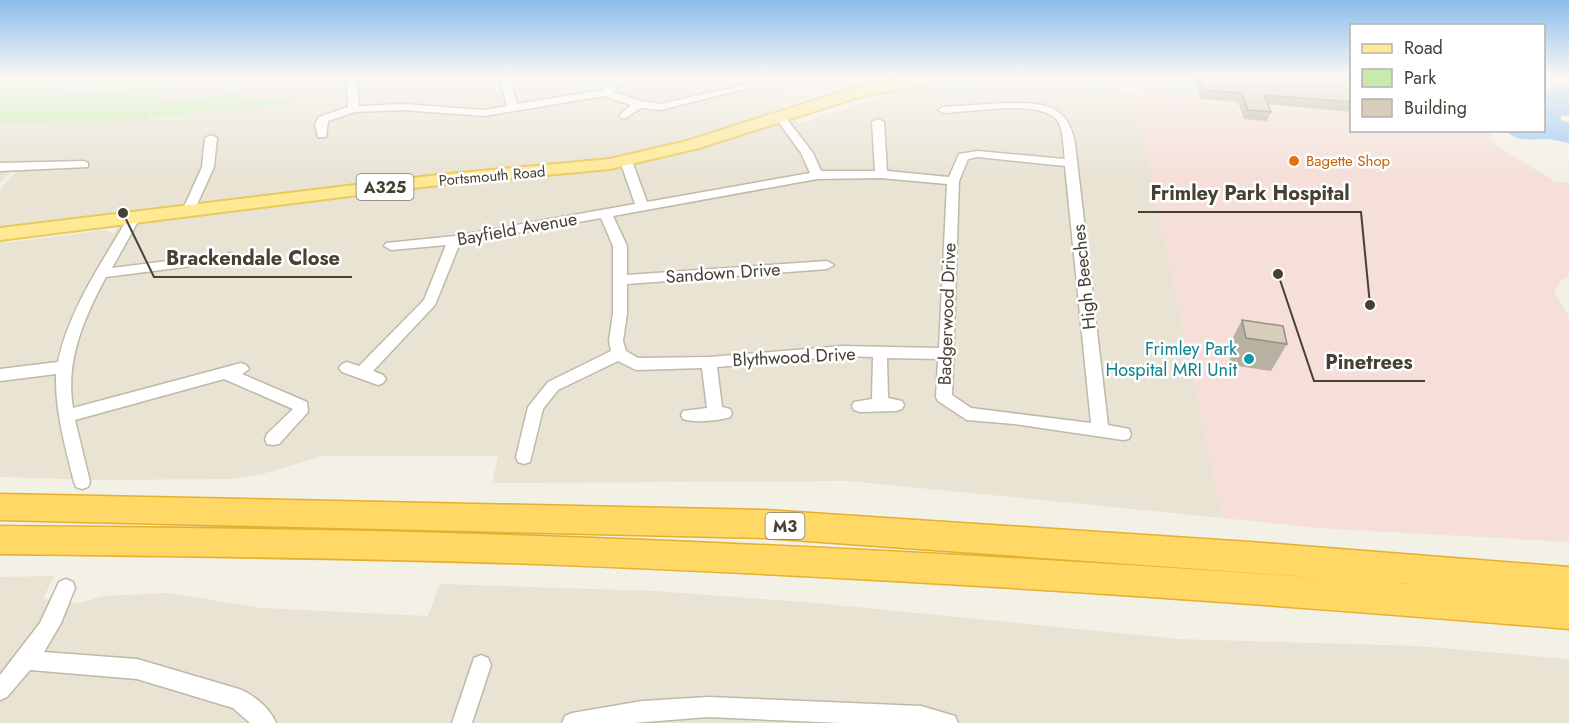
<svg xmlns="http://www.w3.org/2000/svg" width="1569" height="723" font-family="Jost,sans-serif">
<style>
.residential{fill:#e8e3d3}
.education{fill:#ede7cf}
.medical{fill:#f5dfd8}
.green{fill:#c9eaad}
.parking{fill:#e4e2de}
.water{fill:#9fcaf3}
.lines{fill:none;stroke-linecap:round;stroke-linejoin:round}
.street-casing{stroke:#bfb9a8;stroke-width:3}
.primary-casing{stroke:#e8ca5f;stroke-width:4}
.highway-casing{stroke:#e3b030;stroke-width:3}
.street{fill:#fff;fill-rule:evenodd}
.primary{fill:#ffe993;fill-rule:evenodd}
.highway{fill:#ffd865;fill-rule:evenodd}
.wall{fill:#b8b0a1}
.building{fill:#d6cdbb;stroke:#969083;stroke-width:1.5}
.food-dot{fill:#e8710a;stroke:#fff;stroke-width:2}
.culture-dot{fill:#0f9aa8;stroke:#fff;stroke-width:2}
.labels{text-anchor:middle;stroke-width:5;stroke-linejoin:round;paint-order:stroke}
.far-food-label{font-size:15px;fill:#c56008;stroke:#fff;text-anchor:start}
.far-street-label{font-size:15px;fill:#464135;stroke:#fff}
.shield{fill:#fff;stroke:#7e7a72;stroke-width:1.5}
.shield-label{font-size:16px;font-weight:bold;fill:#464135}
.street-label{font-size:18px;fill:#464135;stroke:#fff}
.culture-label{font-size:18px;fill:#0d838f;stroke:#fff;text-anchor:end}
.leader{fill:none;stroke:#464135;stroke-width:2}
.callout-dot{fill:#464135;stroke:#fff;stroke-width:2}
.callout-label{font-size:20px;text-anchor:middle;font-weight:bold;fill:#464135;stroke:#fff;stroke-width:5;stroke-linejoin:round;paint-order:stroke}
</style>
<rect width="100%" height="100%" fill="#f3f0e6"/>
<!-- residential -->
<g class="residential">
<path d="M0,77H786L784,105L798,124L875,99L917,88L970,82L1048,77L1113,87L1127,94L1136,104L1222,518L849,481L492,483L498,456H323L262,474L230,479L99,480L0,477V240L7,238L5,243L105,230L114,234L122,214L23,226H0V189L16,172H11L0,183Z"/>
<path d="M54,576L43,599L80,603L104,596L168,593L262,608L428,616L440,584L655,591L815,603L1179,639L1418,646L1569,659V723H0V577Z"/>
</g>
<!-- education -->
<path class="education" d="M786,77H889L820,93L784,105Z"/>
<!-- medical -->
<path class="medical" d="M1152,77H1351L1352,130L1488,131L1497,146L1554,181L1569,183V277L1561,280L1554,293L1569,316V542L1317,528L1222,518L1136,104L1122,91L1150,89Z"/>
<!-- green -->
<path class="green" d="M0,77H60L49,96L165,85L160,101L244,93L240,102L295,97L293,104L198,114L150,116L145,120L0,123Z"/>
<!-- parking -->
<path class="parking" d="M1159,77L1194,78L1199,93H1195L1196,96H1191V98L1159,95L1155,90L1154,81Z"/>
<!-- water -->
<path class="water" d="M1569,83V115L1561,116V120L1569,123V143C1562,142 1556,140 1549,139C1532,138 1520,144 1506,131L1544,130V90Z"/>
<g class="lines">
<!-- street casing -->
<g class="street-casing">
<g id="street">
<path d="M346,77H356L359,106L403,104L484,110L507,106L499,77H509L517,104L602,90L621,77H632L613,92L641,101L660,104L744,85L749,88L660,110L641,108L624,119L619,116L631,105L604,96L484,116L403,110L355,112L328,121L326,137H318L315,124L319,117L348,107Z"/>
<path d="M1003,103C1040,103 1068,101 1075,144L1108,425L1129,429L1131,434L1129,439L1123,440L1014,424L967,420L938,401L936,397L938,359L887,358L888,398L902,401L904,405L902,409L896,411L860,412L854,410L852,406L854,402L872,399L873,357L843,356L717,367L722,407L730,409L732,413L730,417C717,421 696,423 683,419L681,415L683,411L707,408L702,368L636,370L618,361L558,390L543,409L530,462L524,464L518,462L516,457L528,407L548,382L611,351L609,341L613,313V246L601,218L460,243L435,305L373,371L383,375L386,379L383,383L378,385L342,372L339,368L342,364L347,362L359,366L424,300L446,245L391,250L384,246L386,243L455,236L635,204L620,161L626,157L632,161L647,202L810,173L801,153L774,116L779,113L783,114L813,153L821,171H875L872,122L878,119L884,122L887,171L949,177L959,154L978,151L1065,159C1063,147 1064,127 1055,118C1037,100 968,112 943,113L938,110L943,107ZM978,157L1065,166L1091,423L971,408L952,395L959,181L968,159ZM881,178L947,184L939,348L843,346L709,357L638,358L626,351L623,341L627,313V284L827,269L834,265L827,261L627,275V246L613,216L817,179Z"/>
<path d="M211,135L217,138L214,167L195,209L189,213L185,212L183,209L202,167L205,138Z"/>
<path d="M84,161L88,163V167L0,171V163Z"/>
<path d="M135,212L141,216L112,268L231,253L238,257L231,261L106,277C84,318 65,361 73,408L241,363L246,365L249,369L242,374L307,402L308,412L279,444L273,445L267,444L265,439L267,434L293,409L224,379L75,420L90,482L88,487L82,489L76,487L74,482C65,446 55,411 56,374L0,381V369L58,362C69,309 102,263 129,216Z"/>
<path d="M66,579L73,582L75,588L61,623L44,652L137,659L239,689C253,694 271,709 276,723H250L233,708L137,679L30,670L7,697L0,700V675L40,623L59,582Z"/>
<path d="M481,655L488,658L491,665L472,723H452L474,658Z"/>
<path d="M708,697L921,706L955,716L958,723H841L708,717L633,723H562L565,716L572,713L642,701Z"/>
</g>
</g>
<!-- primary casing -->
<g class="primary-casing">
<g id="primary">
<path d="M909,77H947L939,82L859,97L699,148L610,169L438,185L0,240V228L438,175L610,159L687,141L850,89Z"/>
<path d="M1111,77H1140C1134,84 1117,84 1111,77Z"/>
</g>
</g>
<!-- highway casing -->
<g class="highway-casing">
<path id="highway" d="M0,494L765,510L1250,542L1569,567V629C1225,600 881,577 537,564C358,558 179,556 0,554V526C179,528 359,529 538,536C829,546 1119,563 1409,584L765,538L0,520Z"/>
</g>
<!-- street -->
<use href="#street" class="street"/>
<!-- primary -->
<use href="#primary" class="primary"/>
<!-- highway -->
<use href="#highway" class="highway"/>
</g>
<!-- wall -->
<g class="wall">
<path d="M1194,77H1352V112L1268,104L1271,112L1267,121L1244,119L1238,102L1201,99Z"/>
<path d="M1242,320L1287,344L1271,371L1231,365L1228,347Z"/>
</g>
<!-- building -->
<g class="building">
<path d="M1200,77H1352V102L1264,95L1271,112L1248,110L1242,93L1205,90Z"/>
<path d="M1242,320L1283,326L1287,344L1246,338Z"/>
</g>
<!-- sky -->
<linearGradient id="sky" x2="0" y2="1"><stop stop-color="#8bbdec"/><stop offset="0.43" stop-color="#faf8f4"/><stop offset="1" stop-color="#faf8f4" stop-opacity="0"/></linearGradient>
<rect width="1569" height="178" fill="url(#sky)"/>
<!-- markers -->
<circle class="food-dot" cx="1294" cy="161" r="6"/>
<circle class="culture-dot" cx="1249" cy="359" r="6"/>
<g class="labels">
<!-- far-food labels -->
<g class="far-food-label">
<text x="1306" y="166">Bagette Shop</text>
</g>
<!-- far-street labels -->
<g class="far-street-label">
<text transform="translate(492 176) rotate(-5)" y="5">Portsmouth Road</text>
</g>
<!-- shield labels -->
<g class="shield">
<rect x="356.5" y="174" width="57" height="26" rx="4.5"/>
<rect x="765.5" y="513" width="39" height="26" rx="4.5"/>
</g>
<g class="shield-label">
<text x="385" y="193">A325</text>
<text x="785" y="532">M3</text>
</g>
<!-- street labels -->
<g class="street-label">
<text transform="translate(517 229) rotate(-10)" y="6">Bayfield Avenue</text>
<text transform="translate(723 273) rotate(-4)" y="6">Sandown Drive</text>
<text transform="translate(1084 277) rotate(-96)" y="6">High Beeches</text>
<text transform="translate(947 314) rotate(-88)" y="6">Badgerwood Drive</text>
<text transform="translate(794 357) rotate(-3)" y="6">Blythwood Drive</text>
</g>
<!-- culture labels -->
<g class="culture-label">
<text x="1237" y="355">Frimley Park<tspan x="1237" dy="21">Hospital MRI Unit</tspan></text>
</g>
</g>
<!-- callouts -->
<path class="leader" d="M1370 305L1361 212H1138M123 213L154 277H352M1278 274L1314 381H1425"/>
<g class="callout-dot">
<circle cx="1370" cy="305" r="6"/>
<circle cx="123" cy="213" r="6"/>
<circle cx="1278" cy="274" r="6"/>
</g>
<g class="callout-label">
<text x="1250" y="200">Frimley Park Hospital</text>
<text x="253" y="265">Brackendale Close</text>
<text x="1369" y="369">Pinetrees</text>
</g>
<!-- legend -->
<rect x="1350" y="24" width="195" height="108" fill="#ffffff" stroke="#b5b3ae" stroke-width="1.5"/>
<rect x="1362" y="44" width="30" height="9" fill="#ffe993" stroke="#b5b3ae" stroke-width="1.5"/>
<text x="1404" y="54" font-size="18" fill="#464135">Road</text>
<rect x="1362" y="69" width="30" height="18" fill="#c9eaad" stroke="#b5b3ae" stroke-width="1.5"/>
<text x="1404" y="84" font-size="18" fill="#464135">Park</text>
<rect x="1362" y="99" width="30" height="18" fill="#d6cdbb" stroke="#b5b3ae" stroke-width="1.5"/>
<text x="1404" y="114" font-size="18" fill="#464135">Building</text>
</svg>
